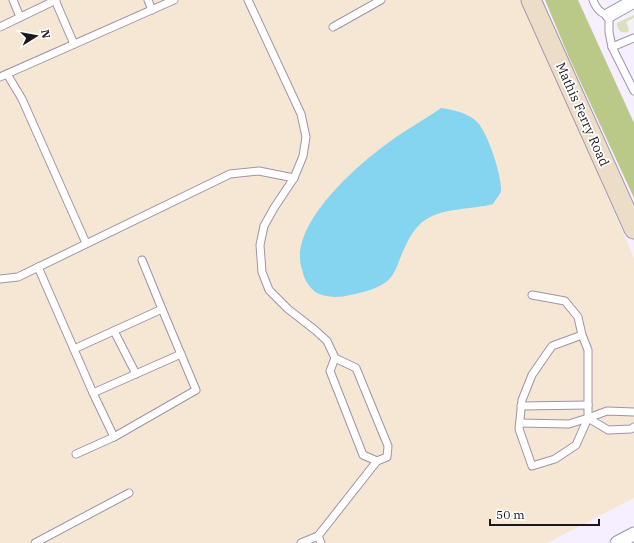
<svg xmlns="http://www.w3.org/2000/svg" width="634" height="543" font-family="'IBM Plex Serif',serif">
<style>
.commercial{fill:#f6e6d4}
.green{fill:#d8e1ba}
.forest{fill:#bbc988}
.water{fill:#85d4f0}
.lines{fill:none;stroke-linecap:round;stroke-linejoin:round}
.lane-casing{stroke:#9e94ab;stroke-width:9}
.street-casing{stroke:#9e94ab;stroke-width:15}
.secondary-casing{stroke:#9e94ab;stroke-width:21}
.lane{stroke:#fff;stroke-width:7}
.street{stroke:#fff;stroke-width:13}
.secondary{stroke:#ecddc8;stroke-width:19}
.labels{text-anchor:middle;stroke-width:3.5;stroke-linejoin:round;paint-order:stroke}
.street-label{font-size:13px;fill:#1b171f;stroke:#fff}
</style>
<rect width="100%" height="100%" fill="#f6efff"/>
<!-- commercial -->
<path class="commercial" d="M0,0H523L634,258V498L547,543H0Z"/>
<!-- green -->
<path class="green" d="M634,15V18L626,22L629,29L628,32C621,34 617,30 617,23Z"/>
<!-- forest -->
<path class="forest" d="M545,0H578L634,123V198L568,55Z"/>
<!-- water -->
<path class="water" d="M441,108C454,110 469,113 478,123C488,134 502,176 501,191C500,195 495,200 493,204C471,210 445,207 425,220C415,227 409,238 404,249C398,261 396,277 383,284C374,290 356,294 345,296C336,298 320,297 313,290C311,288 308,284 306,281C303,276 303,271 301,266C291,223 356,166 388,143C405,130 424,120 441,108Z"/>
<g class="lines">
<!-- lane casing -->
<g class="lane-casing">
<g id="lane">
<path d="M13,0L20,17"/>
<path d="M55,0L74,44"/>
<path d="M148,0L152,10"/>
<path d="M248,0L301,114L306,137L303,156L294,178L274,208L264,226L260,245L262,272L269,290L288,309L315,330L327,341L335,358L356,368L388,446L387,457L377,461L363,455L330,371L335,358"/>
<path d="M593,0C596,8 600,14 609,15V32L612,47L634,91"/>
<path d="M0,27L56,0"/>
<path d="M333,27L381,0"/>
<path d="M612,47L634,38"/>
<path d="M7,74L22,99L86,243"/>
<path d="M0,77L174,0"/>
<path d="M38,267L93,393L114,437L76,454"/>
<path d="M0,279L18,277L230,174L259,171L294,178"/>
<path d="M532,295L565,301L578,317L582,335"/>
<path d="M114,331L136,374"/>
<path d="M582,335L588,350V418L576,445L555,459L532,466L519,429L522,400L532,375L552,346Z"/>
<path d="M74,349L162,309L142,260"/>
<path d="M93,393L181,354"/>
<path d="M521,406L588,405"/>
<path d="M634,412L607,411L588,418L608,430L631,429L634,427"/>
<path d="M520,423L569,424L588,418"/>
<path d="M114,437L196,390L162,309"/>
<path d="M318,536L377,461"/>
<path d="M35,543L129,493"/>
<path d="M301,543L318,536L321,543"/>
</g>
</g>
<!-- street casing -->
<g class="street-casing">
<g id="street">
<path d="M609,15L634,1"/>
<path d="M617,543L634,534"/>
</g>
</g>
<!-- secondary casing -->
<g class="secondary-casing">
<path id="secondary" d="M531,0L634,229"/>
</g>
<!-- lane -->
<use href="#lane" class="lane"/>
<!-- street -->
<use href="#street" class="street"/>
<!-- secondary -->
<use href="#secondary" class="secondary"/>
</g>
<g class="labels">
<!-- street labels -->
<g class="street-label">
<text transform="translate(583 114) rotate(66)" y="5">Mathis Ferry Road</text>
</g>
</g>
<!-- north arrow -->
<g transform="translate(36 36) rotate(79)" stroke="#ffffff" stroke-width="3" paint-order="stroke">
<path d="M0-3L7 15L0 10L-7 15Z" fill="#1b171f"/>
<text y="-6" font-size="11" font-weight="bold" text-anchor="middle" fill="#1b171f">N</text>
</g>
<!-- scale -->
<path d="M490 519v6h109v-6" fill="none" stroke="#1b171f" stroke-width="2"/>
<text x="496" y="519" font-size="12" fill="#1b171f" stroke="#ffffff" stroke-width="3" paint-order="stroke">50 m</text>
</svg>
